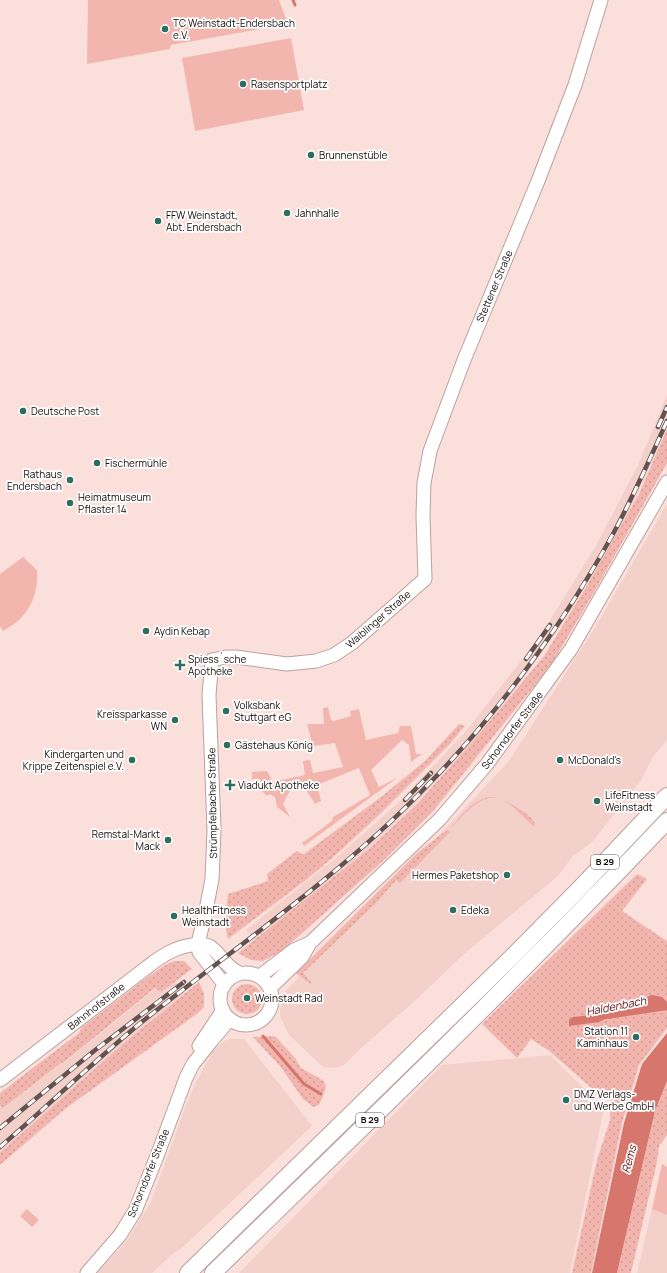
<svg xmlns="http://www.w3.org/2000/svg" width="667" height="1273" font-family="Manrope,sans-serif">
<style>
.built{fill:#f4d0cb}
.grass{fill:url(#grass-dots)}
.park{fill:#f3b6af}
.water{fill:#d6766c}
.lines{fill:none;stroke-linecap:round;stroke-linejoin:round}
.stream{stroke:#d6766c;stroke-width:3}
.secondary-casing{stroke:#bba19d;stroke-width:15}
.highway-casing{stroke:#bba19d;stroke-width:18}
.secondary{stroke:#fff;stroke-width:13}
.highway{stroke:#fff;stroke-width:16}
.rail-casing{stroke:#625351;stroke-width:4.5}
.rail{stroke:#fff;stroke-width:3;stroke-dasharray:9;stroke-linecap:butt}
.poi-dot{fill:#2c6f61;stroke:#fff;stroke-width:1.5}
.labels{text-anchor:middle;stroke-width:3.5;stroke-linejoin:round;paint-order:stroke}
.shield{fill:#fff;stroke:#5b5554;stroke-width:1}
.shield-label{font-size:9px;font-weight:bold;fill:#150c0b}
.poi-label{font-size:10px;fill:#150c0b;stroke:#fff;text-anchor:start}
.street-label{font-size:10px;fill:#150c0b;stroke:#fff}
.water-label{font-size:11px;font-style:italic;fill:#63080a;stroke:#fff}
</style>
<defs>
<pattern id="grass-dots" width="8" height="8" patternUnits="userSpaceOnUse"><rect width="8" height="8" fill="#f3b6af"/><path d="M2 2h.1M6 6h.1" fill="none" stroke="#cf9b95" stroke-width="1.8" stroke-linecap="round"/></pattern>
</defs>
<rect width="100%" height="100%" fill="#fbdfdb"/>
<!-- built -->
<g class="built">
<path d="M667,395V426L639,491L627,515L567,617L522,680L475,739L419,800L364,853L254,940L246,930L331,862L399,802L466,731L524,657L552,617L597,544L638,465Z"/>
<path d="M667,504V740L652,758L642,779L592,842L572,857L558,876L464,954L417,999L359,1050L343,1066L332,1068L323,1067L289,1035L280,1016V1010L285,991L445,829L509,761L596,626Z"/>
<path d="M175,981L185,993L124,1043L0,1153V1105L3,1108L62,1061L64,1063L156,988L161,991Z"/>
<path d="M229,1039H244L312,1126L184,1246L170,1256L152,1273H97L126,1242L151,1202L184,1110L195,1084L213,1051L224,1041Z"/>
<path d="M550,1055L604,1108L570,1273H239L442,1065Z"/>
<path d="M652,1209L667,1215V1273H637Z"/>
</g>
<!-- grass -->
<g class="grass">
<path d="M667,429V463L593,594L551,665L434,810L383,861L283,950L263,961L251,960L238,953L369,849L418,803L475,739L544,656L585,589L639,494Z"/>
<path d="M459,724L465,726L449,745L378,816L337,854L306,880L228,939L225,922L228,894L268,881L267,874L297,851L302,854H304L381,797L425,761Z"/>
<path d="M488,797C493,797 497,797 501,799C509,802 533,816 535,824L534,827C525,819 517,810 508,803C486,786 466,813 452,827H451C462,815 472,801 488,797Z"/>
<path d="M447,830L450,832L400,883L396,880L378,901L303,973L311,982V984L296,973L417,853Z"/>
<path d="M637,874L647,879L622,911L667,941V1028L639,1065L622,1123L591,1273H572L597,1160L610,1120L611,1093L595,1091L548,1050L531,1039L517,1058L482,1024Z"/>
<path d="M174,961H184L192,969L161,992L155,988L63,1063L62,1062L3,1108L0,1105V1093L79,1033L81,1028L149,976L165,965Z"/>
<path d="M199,982L204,994V1007L198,1013L65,1109L0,1165V1153L124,1043Z"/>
<circle cx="247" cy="999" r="15"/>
<path d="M273,1036L277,1038L295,1058L301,1068L324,1081L326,1088L319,1105L313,1107L303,1099L280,1066L253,1037Z"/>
<path d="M667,1081V1135L659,1146L657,1162L631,1273H617L655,1111Z"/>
</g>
<!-- park -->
<g class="park">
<path d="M88,0H279L288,24L171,45L170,49L87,64Z"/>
<path d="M291,38L304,110L195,131L182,58Z"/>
<path d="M23,557L37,570C38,588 34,604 21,618C17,623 9,627 3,631L0,626V574Z"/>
<path d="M328,707L331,720L334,721L351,716L350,711L359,709L366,740L398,733L400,726H411L416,754H422L411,762L409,745L402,740L371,770L379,787L397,778L304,846L302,843L332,821L333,817L370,795L359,768L317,785L321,801L315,804L303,785L290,790L283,804L290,817L277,807L275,797L269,794L267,796L260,789V780L261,779H252V772L267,771L273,782L305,775L303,761L310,760L313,773L343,767L335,743L313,746L307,724H324L323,708Z"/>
<path d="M662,1164L667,1167V1215L652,1209Z"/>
<path d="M27,1209L39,1220L32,1227L20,1216Z"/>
</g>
<!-- water -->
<g class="water">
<path d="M652,995L662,997L667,1002V1010L614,1018L610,1019H605L599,1022L569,1026V1020L573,1017L591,1015L631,1005L637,1001Z"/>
<path d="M667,1033V1081L655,1111L617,1273H592L624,1123L642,1064Z"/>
</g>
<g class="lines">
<!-- stream -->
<g class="stream">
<path d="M293,0L295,5"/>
<path d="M263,1036L304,1084L321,1094"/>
</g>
<!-- secondary casing -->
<g class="secondary-casing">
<g id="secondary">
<circle cx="246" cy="999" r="26"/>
<path d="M260,976L294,950L310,943"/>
<path d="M224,984L199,952L198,944L207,905L212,879L213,856L214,829L209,695L212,660L226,657H236L287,664L316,661L334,655L352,643L425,579L423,515L424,483L430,451L464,360L538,181L575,85L601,0"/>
<path d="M270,988L302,957L310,943L440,819L487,764L571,649L667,482"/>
<path d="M199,1046L223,1010"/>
<path d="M0,1080L146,968C154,962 161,956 170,952C179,947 203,940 212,948C223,957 224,965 239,973"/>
<path d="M87,1273L120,1235L135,1211L157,1156L186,1078L193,1064L213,1039L230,1019"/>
</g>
</g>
<!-- highway casing -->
<g class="highway-casing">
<g id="highway">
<path d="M188,1273L514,955L582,886L667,796"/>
<path d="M213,1273C366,1124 520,976 667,821"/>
</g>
</g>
<!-- secondary -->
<use href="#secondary" class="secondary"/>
<!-- highway -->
<use href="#highway" class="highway"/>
<!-- rail casing -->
<g class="rail-casing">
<g id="rail">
<path d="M658,427L667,407"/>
<path d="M526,659L550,625"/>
<path d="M405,800L431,773"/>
<path d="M0,1128L94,1051L184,982"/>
<path d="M0,1147C48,1106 94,1061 143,1021C237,946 337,878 422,791C497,715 561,628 613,534C633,497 650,459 667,421"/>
</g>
</g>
<!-- rail -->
<use href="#rail" class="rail"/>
</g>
<!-- markers -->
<g class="poi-dot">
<circle cx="165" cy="29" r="4"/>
<circle cx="243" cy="84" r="4"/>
<circle cx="311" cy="155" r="4"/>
<circle cx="287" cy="213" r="4"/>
<circle cx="158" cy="221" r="4"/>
<circle cx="23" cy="411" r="4"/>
<circle cx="97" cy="463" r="4"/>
<circle cx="70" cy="480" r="4"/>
<circle cx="70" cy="503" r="4"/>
<circle cx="146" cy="631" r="4"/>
<path d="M178 659h4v4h4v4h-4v4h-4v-4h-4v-4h4z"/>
<circle cx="226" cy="711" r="4"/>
<circle cx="175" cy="720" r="4"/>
<circle cx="227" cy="745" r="4"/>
<circle cx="132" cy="760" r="4"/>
<circle cx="560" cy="760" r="4"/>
<path d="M228 779h4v4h4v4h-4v4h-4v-4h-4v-4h4z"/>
<circle cx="597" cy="801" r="4"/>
<circle cx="168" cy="840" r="4"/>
<circle cx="507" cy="875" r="4"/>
<circle cx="453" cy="910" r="4"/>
<circle cx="174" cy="916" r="4"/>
<circle cx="247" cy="998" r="4"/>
<circle cx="636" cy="1037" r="4"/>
<circle cx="566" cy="1100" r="4"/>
</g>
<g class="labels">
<!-- shield labels -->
<g class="shield">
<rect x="591" y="855" width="28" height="14" rx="3"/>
<rect x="356" y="1113" width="28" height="14" rx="3"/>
</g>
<g class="shield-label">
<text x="605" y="865">B 29</text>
<text x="370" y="1123">B 29</text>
</g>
<!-- poi labels -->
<g class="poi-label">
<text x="173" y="27">TC Weinstadt-Endersbach<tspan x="173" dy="12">e.V.</tspan></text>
<text x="251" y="88">Rasensportplatz</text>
<text x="319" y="159">Brunnenstüble</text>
<text x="295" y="217">Jahnhalle</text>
<text x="166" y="219">FFW Weinstadt,<tspan x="166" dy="12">Abt. Endersbach</tspan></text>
<text x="31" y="415">Deutsche Post</text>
<text x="105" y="467">Fischermühle</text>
<text x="62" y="478" text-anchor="end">Rathaus<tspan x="62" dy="12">Endersbach</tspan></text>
<text x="78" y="501">Heimatmuseum<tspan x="78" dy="12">Pflaster 14</tspan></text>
<text x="154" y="635">Aydin Kebap</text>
<text x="188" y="663">Spiess´sche<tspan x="188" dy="12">Apotheke</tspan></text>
<text x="234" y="709">Volksbank<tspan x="234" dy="12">Stuttgart eG</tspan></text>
<text x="167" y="718" text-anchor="end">Kreissparkasse<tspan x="167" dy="12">WN</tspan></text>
<text x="235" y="749">Gästehaus König</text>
<text x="124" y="758" text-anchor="end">Kindergarten und<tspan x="124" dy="12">Krippe Zeitenspiel e.V.</tspan></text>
<text x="568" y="764">McDonald's</text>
<text x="238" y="789">Viadukt Apotheke</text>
<text x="605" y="799">LifeFitness<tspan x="605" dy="12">Weinstadt</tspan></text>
<text x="160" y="838" text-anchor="end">Remstal-Markt<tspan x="160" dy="12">Mack</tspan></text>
<text x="499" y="879" text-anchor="end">Hermes Paketshop</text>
<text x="182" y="914">HealthFitness<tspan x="182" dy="12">Weinstadt</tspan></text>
<text x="461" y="914">Edeka</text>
<text x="255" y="1002">Weinstadt Rad</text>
<text x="628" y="1035" text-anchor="end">Station 11<tspan x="628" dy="12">Kaminhaus</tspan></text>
<text x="574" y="1098">DMZ Verlags-<tspan x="574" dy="12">und Werbe GmbH</tspan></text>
</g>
<!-- street labels -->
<g class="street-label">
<text transform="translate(494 286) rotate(-67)" y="4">Stettener Straße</text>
<text transform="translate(378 619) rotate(-41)" y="4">Waiblinger Straße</text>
<text transform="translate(512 730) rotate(-53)" y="4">Schorndorfer Straße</text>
<text transform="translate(212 803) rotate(-91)" y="4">Strümpfelbacher Straße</text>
<text transform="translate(96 1006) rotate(-38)" y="4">Bahnhofstraße</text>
<text transform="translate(148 1173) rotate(-68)" y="4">Schorndorfer Straße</text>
</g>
<!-- water labels -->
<g class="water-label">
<text transform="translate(616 1006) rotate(-11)" y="4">Haldenbach</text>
<text transform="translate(629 1159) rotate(-75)" y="4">Rems</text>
</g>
</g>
</svg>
